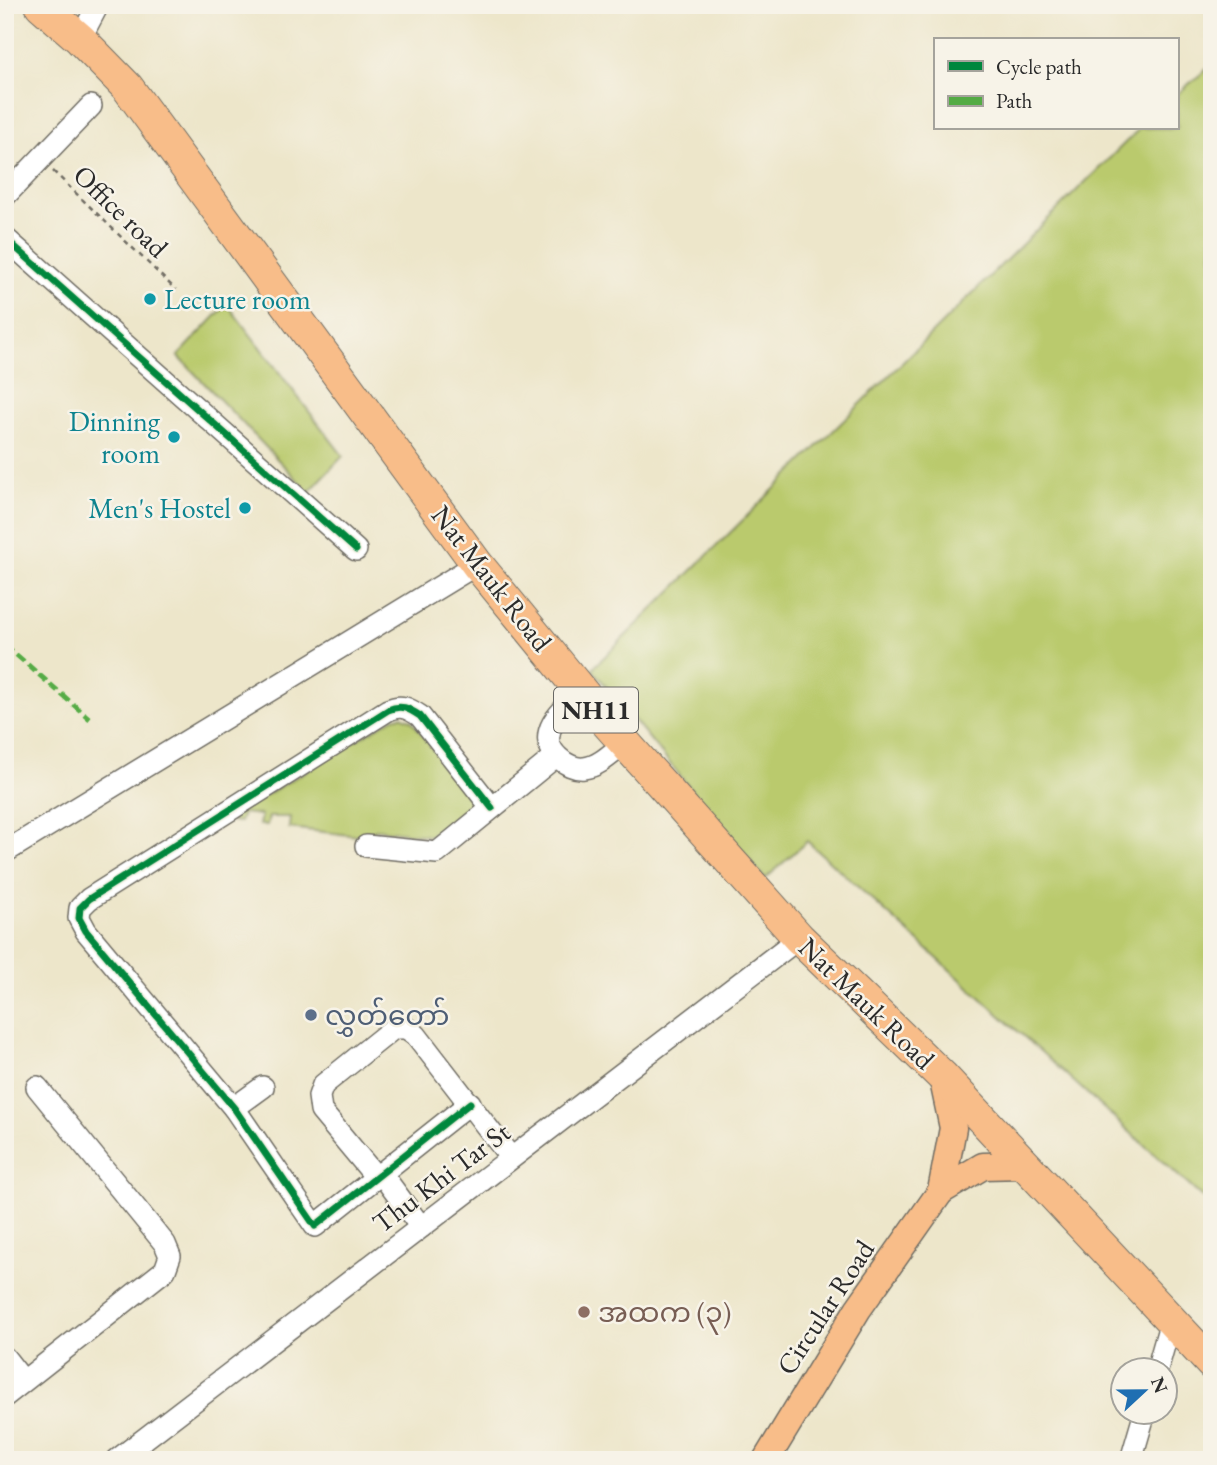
<svg xmlns="http://www.w3.org/2000/svg" width="1217" height="1465" font-family="'EB Garamond','Noto Sans Myanmar',serif">
<style>
.green{fill:#baca6d;stroke:#727a4c;stroke-width:2}
.lines{fill:none;stroke-linecap:round;stroke-linejoin:round}
.minor-casing{stroke:#6f6c63;stroke-width:24}
.major-casing{stroke:#6f6c63;stroke-width:29}
.highway-casing{stroke:#6f6c63;stroke-width:34}
.path{stroke:#6f6c63;stroke-width:2.5;stroke-dasharray:5 5;stroke-linecap:butt}
.minor{stroke:#fff;stroke-width:21}
.major{stroke:#f8bd89;stroke-width:26}
.highway{stroke:#f8bd89;stroke-width:32}
.quiet{stroke:#54ab44;stroke-width:5;stroke-dasharray:10 5;stroke-linecap:butt}
.cycleway-casing{stroke:#f7f3e8;stroke-width:11}
.cycleway{stroke:#00873e;stroke-width:7}
.culture-dot{fill:#0f9aa8;stroke:#f7f3e8;stroke-width:2.5}
.service-dot{fill:#5c6f8a;stroke:#f7f3e8;stroke-width:2.5}
.education-dot{fill:#8d6e63;stroke:#f7f3e8;stroke-width:2.5}
.labels{text-anchor:middle;stroke-width:5;stroke-linejoin:round;paint-order:stroke}
.shield{fill:#f7f3e8;stroke:#686764;stroke-width:2}
.shield-label{font-size:26px;font-weight:bold;fill:#2b2b2b}
.street-label{font-size:28px;fill:#2b2b2b;stroke:#f7f3e8}
.culture-label{font-size:28px;fill:#0d838f;stroke:#f7f3e8;text-anchor:end}
.service-label{font-size:28px;fill:#4e5e75;stroke:#f7f3e8;text-anchor:start}
.education-label{font-size:28px;fill:#785e54;stroke:#f7f3e8;text-anchor:start}
</style>
<rect width="100%" height="100%" fill="#f7f3e8"/>
<filter id="ink" filterUnits="userSpaceOnUse"><feTurbulence type="fractalNoise" baseFrequency=".0143" numOctaves="2"/><feDisplacementMap in="SourceGraphic" scale="14" xChannelSelector="R" yChannelSelector="G"/><feConvolveMatrix kernelMatrix="1 2 1 2 8 2 1 2 1" color-interpolation-filters="sRGB"/></filter>
<filter id="wash" filterUnits="userSpaceOnUse"><feTurbulence type="fractalNoise" baseFrequency=".00686" numOctaves="4" result="noise"/><feDisplacementMap in="SourceGraphic" scale="28" xChannelSelector="R" yChannelSelector="G"/><feGaussianBlur stdDeviation="1.57" result="paint"/><feColorMatrix in="noise" values="0 0 0 0 0 0 0 0 0 0 0 0 0 0 0 0 0 1.4 0 .05"/><feComposite in="paint" operator="in"/></filter>
<g filter="url(#wash)">
<rect width="100%" height="100%" fill="#ede6ca"/>
<!-- green -->
<g class="green">
<path d="M1212,65V1206L807,841L765,879L592,669L1140,128H1177V94Z"/>
<path d="M227,304L343,456L309,492L178,356Z"/>
<path d="M401,716L411,720L468,795L471,806L429,836L376,829L367,837L289,828L290,817H269L267,825H259L261,815L243,813L240,822L231,821L230,817L393,718Z"/>
</g>
</g>
<g filter="url(#ink)">
<g class="lines">
<!-- minor casing -->
<g class="minor-casing">
<g id="minor">
<path d="M80,39L98,5"/>
<path d="M5,196L91,106"/>
<path d="M5,238L356,550"/>
<path d="M582,692C564,708 532,734 559,758C565,764 575,769 584,768C599,767 613,752 625,743"/>
<path d="M366,846L437,853L556,756"/>
<path d="M5,852L477,564"/>
<path d="M470,1103L315,1226L234,1108L86,931L79,918L80,908L89,899L388,710C401,704 408,708 420,716L492,808"/>
<path d="M234,1108L263,1087"/>
<path d="M381,1173L421,1227"/>
<path d="M376,1177L321,1111L319,1096L323,1085L394,1028H406L416,1035L511,1158"/>
<path d="M5,1358L23,1381"/>
<path d="M1157,1370L1171,1321"/>
<path d="M5,1396L165,1270L170,1256L165,1244L37,1087"/>
<path d="M117,1460L799,938"/>
<path d="M1131,1460L1145,1412"/>
</g>
</g>
<!-- major casing -->
<g class="major-casing">
<g id="major">
<path d="M941,1191L983,1166L1025,1165"/>
<path d="M766,1460L858,1309L941,1191L953,1128L942,1076"/>
</g>
</g>
<!-- highway casing -->
<g class="highway-casing">
<path id="highway" d="M41,5L80,39L128,88L477,564L608,724L799,938L942,1076L1212,1364"/>
</g>
<!-- path -->
<path class="path" d="M53,171L176,290"/>
<!-- minor -->
<use href="#minor" class="minor"/>
<!-- major -->
<use href="#major" class="major"/>
<!-- highway -->
<use href="#highway" class="highway"/>
<!-- quiet -->
<path class="quiet" d="M5,645L90,719"/>
<!-- cycleway casing -->
<g class="cycleway-casing">
<g id="cycleway">
<path d="M5,238L356,550"/>
<path d="M470,1103L315,1226L234,1108L86,931L79,918L80,908L89,899L388,710C401,704 408,708 420,716L492,808"/>
</g>
</g>
<!-- cycleway -->
<use href="#cycleway" class="cycleway"/>
</g>
</g>
<!-- markers -->
<g class="culture-dot">
<circle cx="150" cy="299" r="7"/>
<circle cx="174" cy="437" r="7"/>
<circle cx="245" cy="508" r="7"/>
</g>
<circle class="service-dot" cx="311" cy="1015" r="7"/>
<circle class="education-dot" cx="584" cy="1312" r="7"/>
<g class="labels">
<!-- shield labels -->
<rect class="shield" x="554" y="687.5" width="84" height="45" rx="5"/>
<g class="shield-label">
<text x="596" y="719">NH11</text>
</g>
<!-- street labels -->
<g class="street-label">
<text transform="translate(121 211) rotate(44)" y="10">Office road</text>
<text transform="translate(492 578) rotate(52)" y="10">Nat Mauk Road</text>
<text transform="translate(867 1003) rotate(44)" y="10">Nat Mauk Road</text>
<text transform="translate(441 1177) rotate(-37)" y="10">Thu Khi Tar St</text>
<text transform="translate(825 1307) rotate(-57)" y="10">Circular Road</text>
</g>
<!-- culture labels -->
<g class="culture-label">
<text x="164" y="309" text-anchor="start">Lecture room</text>
<text x="160" y="431">Dinning<tspan x="160" dy="32">room</tspan></text>
<text x="231" y="518">Men's Hostel</text>
</g>
<!-- service labels -->
<g class="service-label">
<text x="325" y="1025">လွှတ်တော်</text>
</g>
<!-- education labels -->
<g class="education-label">
<text x="598" y="1322">အထက (၃)</text>
</g>
</g>
<!-- margin -->
<rect width="1217" height="1465" fill="none" stroke="#f7f3e8" stroke-width="28"/>
<!-- legend -->
<rect x="934" y="38" width="245" height="91" fill="#f7f3e8" stroke="#a5a39c" stroke-width="2"/>
<rect x="948" y="61" width="35" height="10" fill="#00873e" stroke="#a5a39c" stroke-width="2"/>
<text x="996" y="74" font-size="21" fill="#2b2b2b">Cycle path</text>
<rect x="948" y="96" width="35" height="10" fill="#54ab44" stroke="#a5a39c" stroke-width="2"/>
<text x="996" y="108" font-size="21" fill="#2b2b2b">Path</text>
<!-- north arrow -->
<g transform="translate(1144 1391) rotate(68)"><circle r="33" fill="#f7f3e8" stroke="#a5a39c" stroke-width="2"/>
<path d="M0-5L12 26L0 18L-12 26Z" fill="#1f6fb2"/>
<text y="-10" font-size="19" font-weight="bold" text-anchor="middle" fill="#2b2b2b">N</text>
</g>
</svg>
